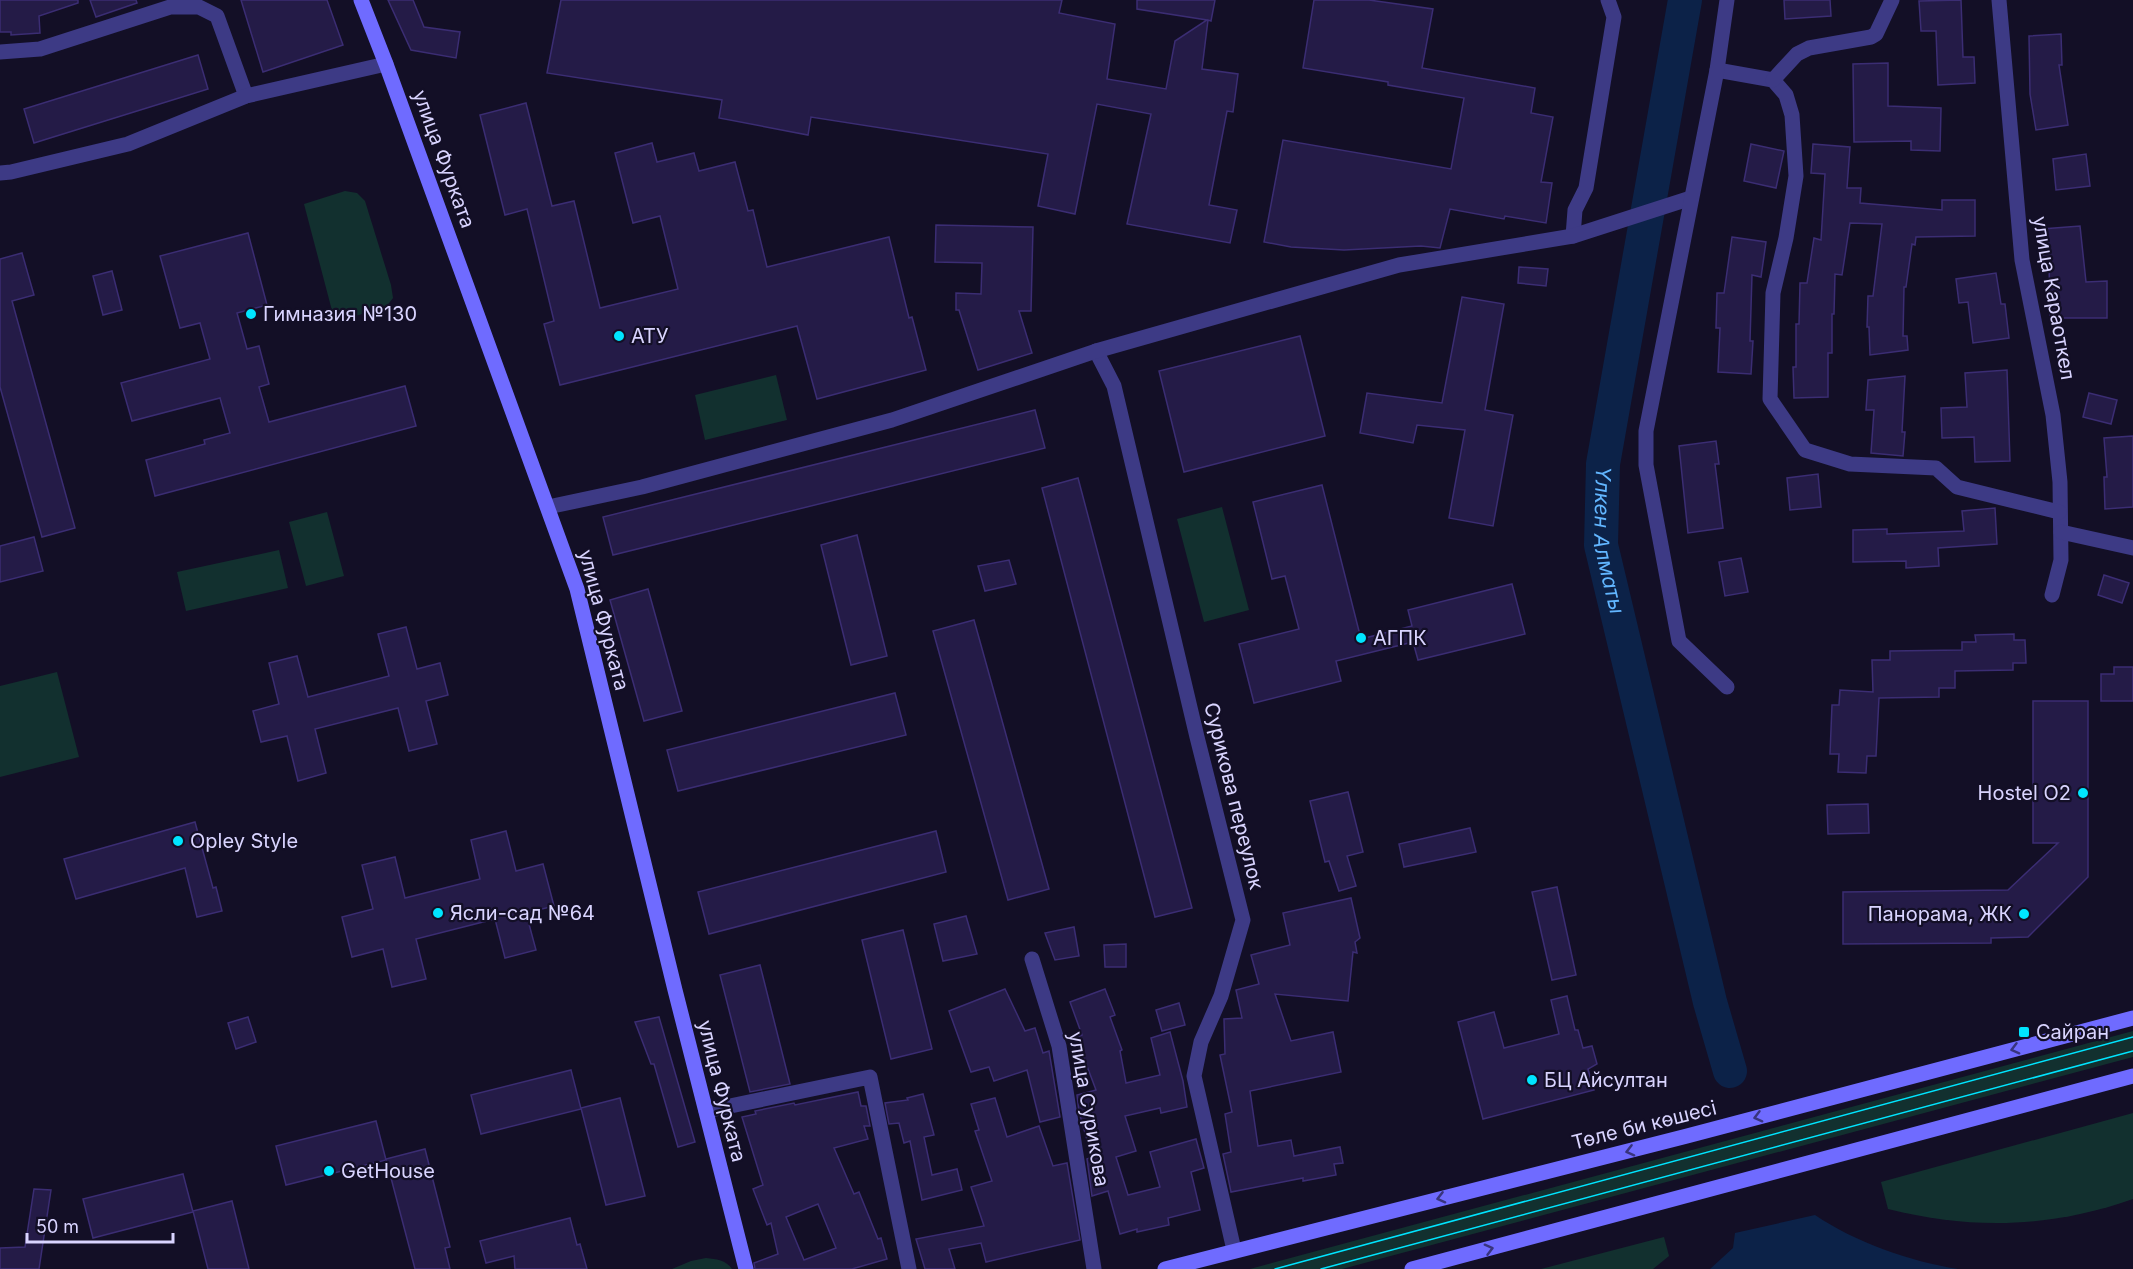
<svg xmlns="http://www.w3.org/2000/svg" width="2133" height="1269" font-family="Inter,sans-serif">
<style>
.green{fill:#12302f}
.water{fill:#0c2248}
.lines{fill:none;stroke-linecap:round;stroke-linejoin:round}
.river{stroke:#0c2248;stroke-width:34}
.building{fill:#241b47;stroke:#3b2d73;stroke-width:1.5;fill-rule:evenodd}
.street{stroke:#3d3a85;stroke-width:15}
.secondary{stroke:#6f6bff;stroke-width:15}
.tram{stroke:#00e5ff;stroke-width:1.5}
.oneway{stroke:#38347d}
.poi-dot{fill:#00e5ff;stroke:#130f26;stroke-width:2}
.labels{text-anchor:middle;stroke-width:4.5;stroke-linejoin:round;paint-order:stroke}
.street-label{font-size:20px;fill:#d9d4ff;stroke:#130f26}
.poi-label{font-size:20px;fill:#d9d4ff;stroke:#130f26;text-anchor:start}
.water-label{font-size:21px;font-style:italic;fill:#62b6ff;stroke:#130f26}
</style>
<rect width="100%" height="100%" fill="#130f26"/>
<!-- green -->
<g class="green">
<path d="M345,191L357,193L365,201L391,285L393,298L386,307L335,322L304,204Z"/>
<path d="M776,375L787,420L705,440L695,395Z"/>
<path d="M1222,507L1249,610L1204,622L1177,519Z"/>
<path d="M327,512L344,576L306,586L289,522Z"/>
<path d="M279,550L288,588L186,611L177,572Z"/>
<path d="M57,672L79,757L0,777V686Z"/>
<path d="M2133,1031V1057L1342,1269H1250Z"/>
<path d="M2133,1113V1199C2051,1228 1972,1230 1888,1209L1881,1182Z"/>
<path d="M1664,1237L1669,1256L1653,1269H1541Z"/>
<path d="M706,1258C716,1259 726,1260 732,1269H672L691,1261Z"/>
</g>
<!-- water -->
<path class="water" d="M1815,1215C1857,1243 1909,1261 1958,1269H1710L1733,1248L1735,1233Z"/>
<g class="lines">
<!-- river -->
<path class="river" id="s1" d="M1685,0L1603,464L1601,545L1710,1002L1730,1071"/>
</g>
<!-- building -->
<g class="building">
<path d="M0,0H78V3L39,16L40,33L11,35V32H0Z"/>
<path d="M90,0H136L137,3L96,17Z"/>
<path d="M241,0H327L343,45L263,72Z"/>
<path d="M388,0H413L424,27L460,32L456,58L411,50Z"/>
<path d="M561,0H1062L1059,13L1115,24L1107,79L1166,89L1175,41L1207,20L1137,9V0H1215L1211,21L1208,20L1202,69L1238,74L1233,112L1227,111L1209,205L1237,210L1230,243L1127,224L1151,114L1097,104L1075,214L1038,206L1048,154L811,117L808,135L719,118L722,100L547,73Z"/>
<path d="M1314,0H1369L1433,9L1422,68L1535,88L1531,113L1553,117L1541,182L1552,183L1546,223L1505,216L1504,219L1450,209L1440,248L1421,246L1344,250L1291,247L1264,242L1283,140L1451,169L1464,98L1388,85V82L1303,68Z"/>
<path d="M1784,0H1830L1831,16L1785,19Z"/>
<path d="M1961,0L1963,57H1974L1975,83L1938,85L1936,31H1921L1919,1Z"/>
<path d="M2061,34L2062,65H2059L2068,125L2036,130L2030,94L2029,36Z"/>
<path d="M198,55L208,89L34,143L24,109Z"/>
<path d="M1888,63V106L1941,108L1940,151L1911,150V141L1854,142L1853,64Z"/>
<path d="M526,103L552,206L574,201L600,308L678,289L660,216L633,223L615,153L652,143L657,162L694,153L699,171L735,162L748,211L753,210L767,267L889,237L909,318L912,317L926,370L817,399L797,326L560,385L544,324L554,321L527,209L505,215L480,115Z"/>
<path d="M1751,144L1784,151L1776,188L1744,181Z"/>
<path d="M1813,144L1850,147L1847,188H1861L1860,203L1942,210V200H1975V236L1916,237L1915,245L1912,244L1906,287H1904L1903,336H1907L1908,350L1870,355L1869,327H1867L1868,296H1873L1882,224L1850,223L1842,275L1835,274L1834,314H1832V353H1828V397L1794,398L1793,367H1796V324H1799L1800,283H1807L1814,238L1821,240L1825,174L1811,173Z"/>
<path d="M2086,154L2090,186L2056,190L2053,159Z"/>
<path d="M936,225L1033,227L1031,311H1019L1032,353L978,370L959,310H956V293L981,294L982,263L935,262Z"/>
<path d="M2080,226L2086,282L2107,281V318H2050L2049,261H2044L2042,229Z"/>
<path d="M248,233L267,305L237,313L247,349L259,346L269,384L259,387L269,422L405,386L416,426L155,496L146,460L205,444L204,440L230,433L220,398L132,421L121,383L210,359L200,323L180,328L160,256Z"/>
<path d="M1732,237L1766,242L1761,277L1752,275L1750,341H1753L1751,374L1718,372L1720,328H1716L1717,293H1724Z"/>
<path d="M22,253L34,295L12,301L75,528L42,537L0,387V259Z"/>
<path d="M1519,267L1548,269L1546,286L1518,283Z"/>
<path d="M112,271L122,310L103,315L93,276Z"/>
<path d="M1996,273L2001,304H2005L2009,338L1973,343L1968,302L1959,303L1956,279Z"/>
<path d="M1462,297L1504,304L1485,410L1513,415L1493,526L1449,518L1465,430L1417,425L1413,443L1360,433L1367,393L1442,403Z"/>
<path d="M1300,336L1325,436L1184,472L1159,371Z"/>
<path d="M2007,370L2010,461L1975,462L1974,437L1942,438L1941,408L1967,407L1965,373Z"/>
<path d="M1905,376L1902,432H1905L1903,456L1871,453L1874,410H1866L1868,380Z"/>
<path d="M2089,393L2117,400L2111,424L2083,417Z"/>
<path d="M1035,410L1045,448L613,555L603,517Z"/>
<path d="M2133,436V507L2105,509L2104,477H2107L2104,438Z"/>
<path d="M1716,441L1719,464H1715L1723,528L1688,533L1679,446Z"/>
<path d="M1818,474L1821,507L1790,510L1787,478Z"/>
<path d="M1078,478L1192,908L1155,917L1042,488Z"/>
<path d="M1322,485L1361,639L1412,626L1408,610L1512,584L1525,634L1418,660L1413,642L1336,661L1341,681L1254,703L1239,644L1299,629L1285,576L1272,579L1253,502Z"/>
<path d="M1995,508L1997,544L1938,548L1939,566L1906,568V561L1853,562V530L1887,529V534L1964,531L1962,511Z"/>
<path d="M857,535L887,656L851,665L821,545Z"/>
<path d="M34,537L43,571L0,582V546Z"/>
<path d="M1741,558L1748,592L1725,596L1719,562Z"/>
<path d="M1009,560L1016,584L985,591L978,566Z"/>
<path d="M2104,575L2129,583L2122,603L2098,595Z"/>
<path d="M648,589L682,711L644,721L610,600Z"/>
<path d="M974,620L1049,889L1008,900L933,631Z"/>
<path d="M406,627L417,669L440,663L448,695L426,701L437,744L409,751L398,708L315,729L326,773L298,781L287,736L261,742L253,711L279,704L269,663L297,656L308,697L389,676L378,634Z"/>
<path d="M2014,634V640H2025L2026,663H2013V670L1955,671V688H1939V697L1879,698L1876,756H1867L1866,773L1838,772L1839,754H1830L1832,705H1839L1840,690L1873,692L1872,660H1890V651L1962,650V642H1976L1975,635Z"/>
<path d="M2114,667H2133V701H2101V674H2114Z"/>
<path d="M895,693L906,735L678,791L667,750Z"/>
<path d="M2033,701H2088V877L2028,937L1991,938V943L1843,944V892L2008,890L2058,843H2033Z"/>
<path d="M1348,792L1363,852L1347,856L1356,886L1339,891L1329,861L1325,862L1310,801Z"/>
<path d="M1868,804L1869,833L1828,834L1827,805Z"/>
<path d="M195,822L213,888L216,887L222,911L197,917L185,868L76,899L64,859Z"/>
<path d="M1470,828L1476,852L1404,867L1399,844Z"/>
<path d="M506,831L516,871L543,864L554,906L526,913L536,950L505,958L495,919L416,939L426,979L392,987L383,949L352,957L342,917L373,909L362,865L395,857L405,898L480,879L471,840Z"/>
<path d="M936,831L946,872L709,934L698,892Z"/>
<path d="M1557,887L1576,975L1552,980L1532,892Z"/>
<path d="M1351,898L1360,938L1355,942L1357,953L1353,952L1348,1001L1275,994L1291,1041L1333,1032L1341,1072L1250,1091L1258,1146L1291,1140L1294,1156L1340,1147L1343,1163L1334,1164L1336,1175L1303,1181V1178L1231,1192L1223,1154L1231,1152L1225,1114L1232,1112L1220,1055L1225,1054L1224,1019L1242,1018L1236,990L1259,984L1251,955L1290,945L1283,913Z"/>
<path d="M966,916L977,954L943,961L934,924Z"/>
<path d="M1074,927L1079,956L1055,960L1045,933Z"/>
<path d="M903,930L932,1049L891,1059L862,940Z"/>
<path d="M1126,944V967H1105L1104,945Z"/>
<path d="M760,965L790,1084L750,1092L720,975Z"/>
<path d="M1005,989L1025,1031L1035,1028L1043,1053L1049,1051L1060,1117L1040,1122L1027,1070L994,1081L989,1067L971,1072L949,1011Z"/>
<path d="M1105,989L1115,1015L1110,1017L1122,1050L1120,1051L1126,1083L1160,1075L1151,1038L1170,1032L1183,1081L1187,1107L1161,1113L1160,1108L1125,1116L1136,1151L1116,1157L1128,1195L1160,1187L1150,1152L1196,1139L1204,1168L1191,1172L1200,1210L1168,1218L1169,1225L1137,1232V1229L1120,1234L1108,1191L1092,1196L1087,1159L1092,1157L1079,1112L1077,1095L1096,1090L1076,1037L1082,1035L1070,1002Z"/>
<path d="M1567,996L1575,1030H1578L1583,1048L1592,1046L1597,1064L1588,1069L1594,1090L1483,1119L1458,1022L1494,1012L1504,1048L1559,1034L1551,1000Z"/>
<path d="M1179,1003L1185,1025L1162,1031L1156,1010Z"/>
<path d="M248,1017L256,1042L236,1049L228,1023Z"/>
<path d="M659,1017L695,1142L678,1147L654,1064H651L635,1022Z"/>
<path d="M571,1070L581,1109L481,1134L471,1095Z"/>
<path d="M858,1092L861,1106H866L870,1126H864L868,1139L834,1148L854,1194L859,1192L878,1239L881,1238L887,1259L852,1269H755L754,1263L778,1254L771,1223L767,1225L753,1189L763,1185L742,1117L756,1114L755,1111L794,1103L795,1105ZM818,1204L836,1248L804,1260L786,1217Z"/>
<path d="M923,1094L934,1135L924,1137L932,1175L957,1169L962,1190L922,1200L910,1141L904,1143L899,1123L889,1124L885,1103L908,1100L907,1098Z"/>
<path d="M620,1098L645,1196L606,1205L581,1108Z"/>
<path d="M995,1098L1007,1137L1039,1126L1053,1166L1067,1163L1080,1240L986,1262L981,1243L949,1249L955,1269H925L916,1239L984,1226L971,1187L992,1181L975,1131L979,1130L971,1104Z"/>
<path d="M376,1121L386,1160L286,1185L276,1146Z"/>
<path d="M425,1149L450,1247L445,1248L450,1269H415L386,1159Z"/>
<path d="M183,1174L193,1212L93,1238L83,1199Z"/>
<path d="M34,1189L51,1190L39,1269H0V1248L25,1247Z"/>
<path d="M232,1201L249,1269H208L193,1211Z"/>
<path d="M570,1218L577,1245L580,1244L587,1269H515L514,1256L486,1263L480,1241Z"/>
</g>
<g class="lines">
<!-- street -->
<g class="street">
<path d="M1999,0L2022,260L2053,415L2060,482L2061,560L2052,595"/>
<path d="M0,52L40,49L170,7H199L217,16L246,96"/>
<path d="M1717,70L1773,80L1786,95L1792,115L1796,176L1786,238L1773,293L1770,399L1805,450L1850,464L1936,468L1957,487L2059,512"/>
<path d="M1773,80L1797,54L1809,48L1871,37L1876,34L1892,0"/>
<path d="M0,173L11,172L128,144L246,96L386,64"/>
<path d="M1573,236L1575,210L1586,188L1614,17L1608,0"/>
<path d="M1096,351L1114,386L1197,737L1243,920L1221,996L1201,1042L1194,1076L1234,1250"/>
<path d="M548,507L642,487L892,420L1096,351L1399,265L1573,236L1691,198"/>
<path d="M2061,532L2133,548"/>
<path d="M1727,687L1679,641L1646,465V431L1717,70L1727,0"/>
<path d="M1032,959L1059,1046L1094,1269"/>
<path d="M706,1111L870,1077L909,1269"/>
</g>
<!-- secondary -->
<g class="secondary">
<path d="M361,0L386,64L577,589L675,990L746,1269"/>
<path d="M1165,1269L1687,1136L2133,1018"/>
<path d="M1412,1269L2133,1076"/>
</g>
<!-- tram -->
<g class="tram">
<path d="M1275,1269L2133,1037"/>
<path d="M1321,1269L2133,1051"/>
</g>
</g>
<!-- one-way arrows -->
<defs><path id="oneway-chevron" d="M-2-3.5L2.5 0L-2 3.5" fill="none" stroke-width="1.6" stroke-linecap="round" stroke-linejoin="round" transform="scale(1.5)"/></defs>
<g class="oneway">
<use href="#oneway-chevron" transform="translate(2015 1049) rotate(165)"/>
<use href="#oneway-chevron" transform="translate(1758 1117) rotate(165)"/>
<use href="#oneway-chevron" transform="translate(1630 1151) rotate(166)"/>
<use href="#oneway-chevron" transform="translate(1441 1198) rotate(166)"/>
<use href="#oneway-chevron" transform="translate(1489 1249) rotate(-15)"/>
</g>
<!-- markers -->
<g class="poi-dot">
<circle cx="251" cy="314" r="6"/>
<circle cx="619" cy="336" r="6"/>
<circle cx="1361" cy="638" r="6"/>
<circle cx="2083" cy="793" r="6"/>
<circle cx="178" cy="841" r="6"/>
<circle cx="438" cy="913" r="6"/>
<circle cx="2024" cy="914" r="6"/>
<rect x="2018" y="1026" width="12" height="12" rx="3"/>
<circle cx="1532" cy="1080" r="6"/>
<circle cx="329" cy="1171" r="6"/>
</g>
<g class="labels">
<!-- street labels -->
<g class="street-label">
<text transform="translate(444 159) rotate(70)" y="7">улица Фурката</text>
<text transform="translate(2054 298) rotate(80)" y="7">улица Караоткел</text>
<text transform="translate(604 620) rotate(75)" y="7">улица Фурката</text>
<text transform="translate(1234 796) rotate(76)" y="7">Сурикова переулок</text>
<text transform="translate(722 1091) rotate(76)" y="7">улица Фурката</text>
<text transform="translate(1089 1109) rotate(80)" y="7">улица Сурикова</text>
<text transform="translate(1644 1125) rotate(-14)" y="7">Төле би көшесі</text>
</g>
<!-- poi labels -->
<g class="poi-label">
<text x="263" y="321">Гимназия №130</text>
<text x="631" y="343">АТУ</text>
<text x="1373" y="645">АГПК</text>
<text x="2071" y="800" text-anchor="end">Hostel O2</text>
<text x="190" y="848">Opley Style</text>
<text x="450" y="920">Ясли-сад №64</text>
<text x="2012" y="921" text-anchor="end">Панорама, ЖК</text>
<text x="2036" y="1039">Сайран</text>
<text x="1544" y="1087">БЦ Айсултан</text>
<text x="341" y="1178">GetHouse</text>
</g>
<!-- water labels -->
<g class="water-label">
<text dy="7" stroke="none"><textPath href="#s1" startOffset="548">Үлкен Алматы</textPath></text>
</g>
</g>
<!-- scale -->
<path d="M27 1233v9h146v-9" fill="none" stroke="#d9d4ff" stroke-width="3"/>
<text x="36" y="1233" font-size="18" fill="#d9d4ff" stroke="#130f26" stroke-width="4.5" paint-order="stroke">50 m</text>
</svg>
